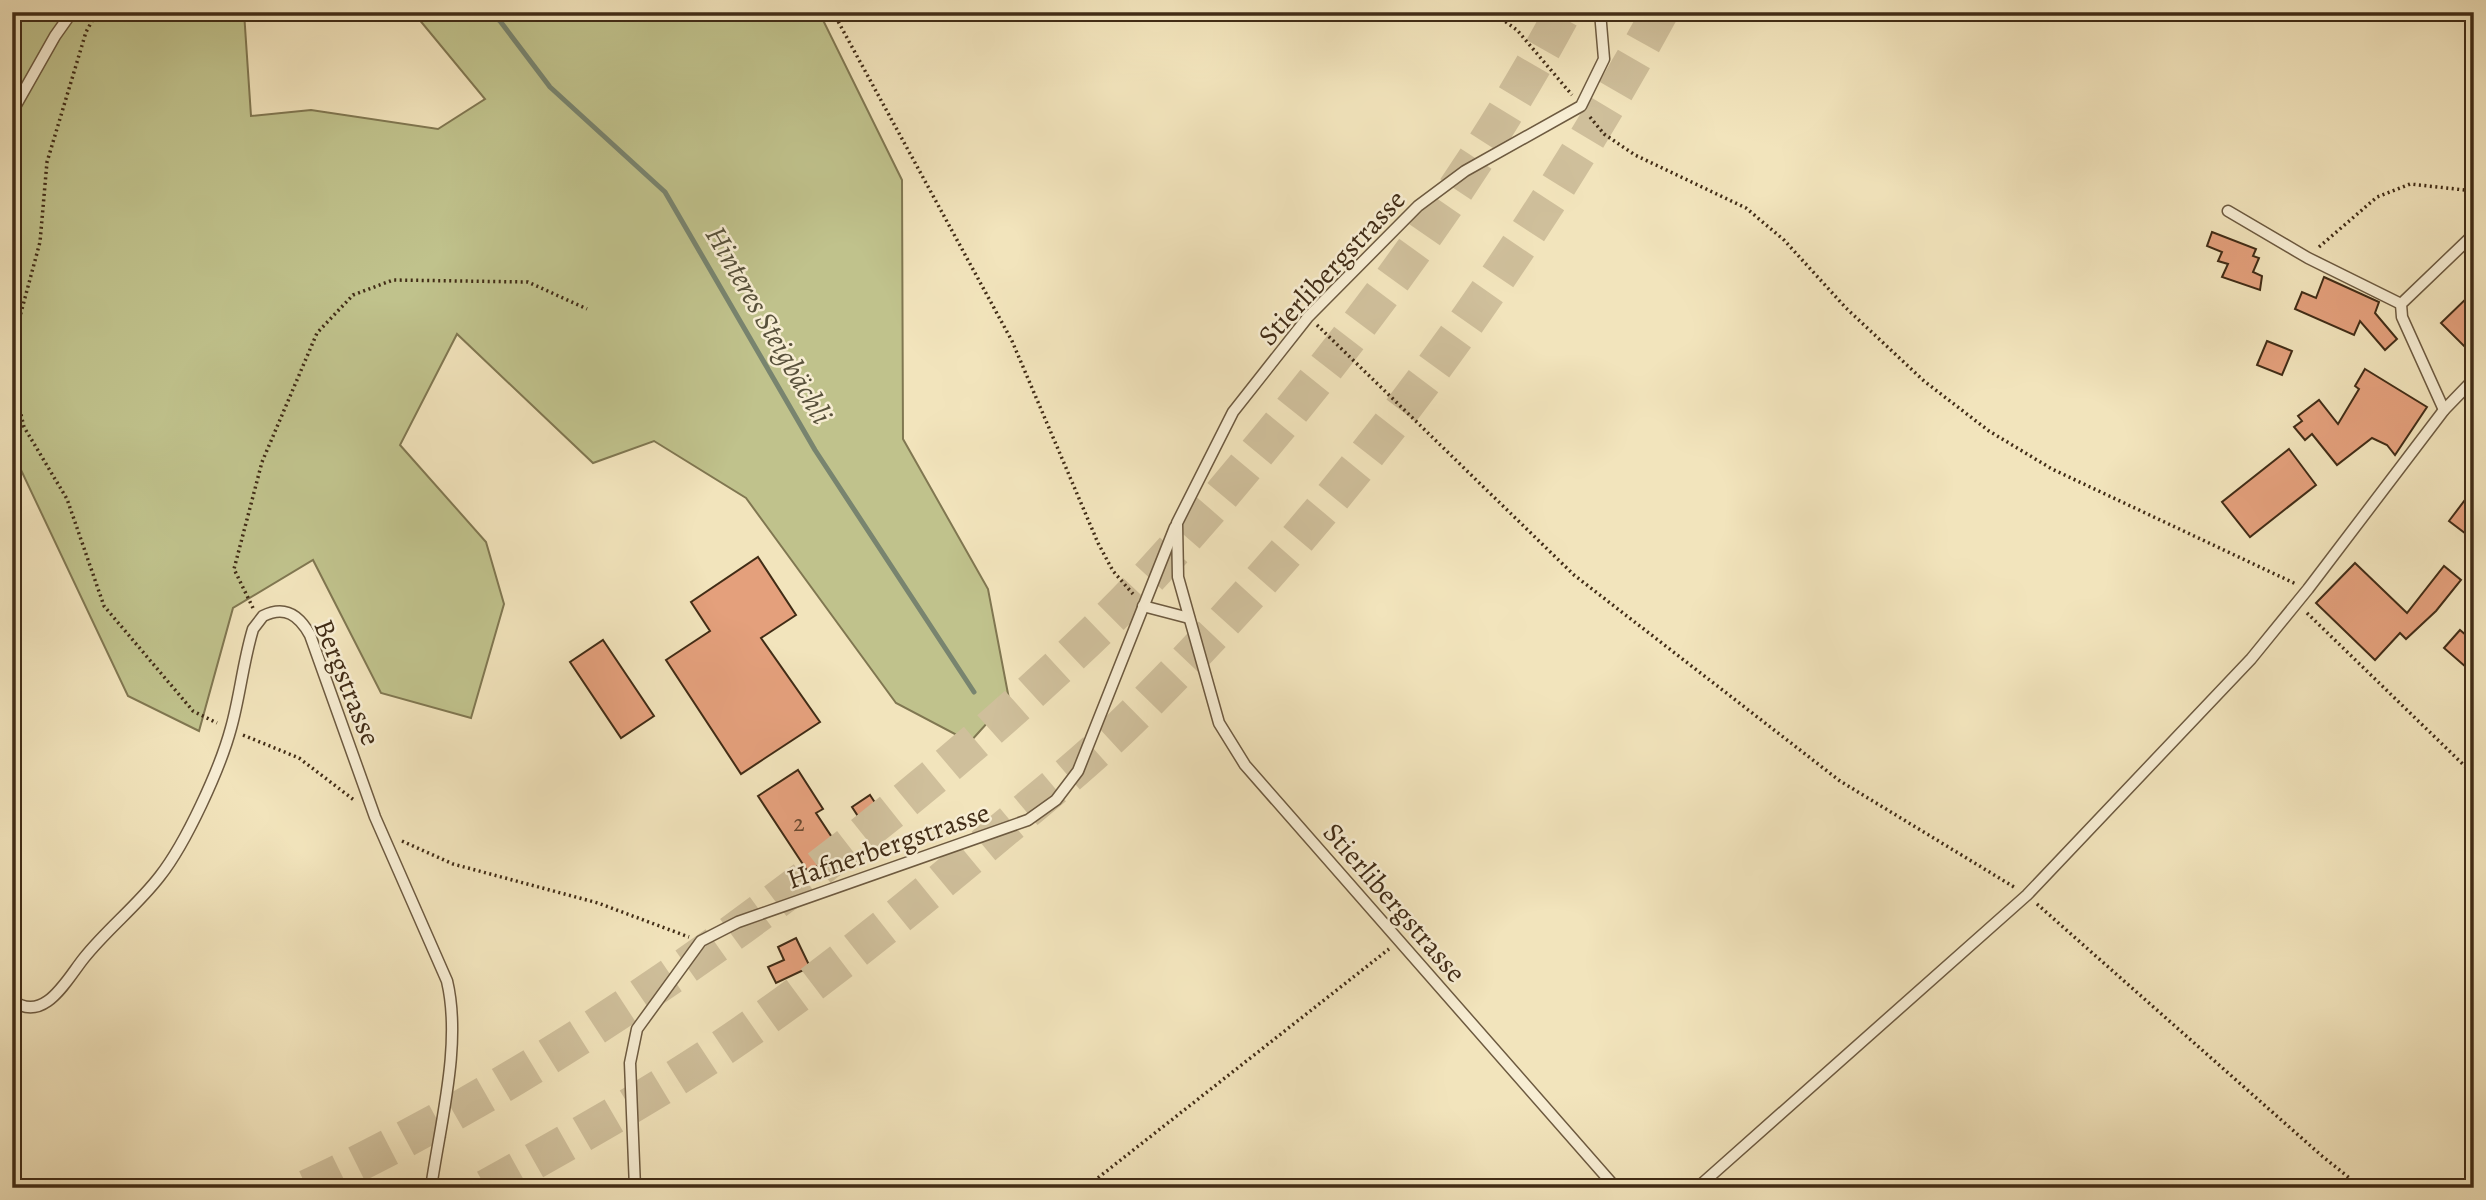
<svg xmlns="http://www.w3.org/2000/svg" width="2486" height="1200" font-family="Alegreya,serif">
<style>
.green{fill:#c0c28c;stroke:#807751;stroke-width:2}
.lines{fill:none;stroke-linecap:round;stroke-linejoin:round}
.stream{stroke:#78846f;stroke-width:5}
.building{fill:#e4a07c;stroke:#412c16;stroke-width:2}
.motorway-tunnel{stroke:#cfbf9b;stroke-width:37;stroke-dasharray:37 18;stroke-linecap:butt}
.service-casing{stroke:#6d5a40;stroke-width:13}
.path{stroke:#412c16;stroke-width:3.5;stroke-dasharray:2 3.5;stroke-linecap:butt}
.service{stroke:#f7edd3;stroke-width:10}
.labels{text-anchor:middle;stroke-width:5;stroke-linejoin:round;paint-order:stroke}
.number-label{font-size:24px;fill:#6a4930}
.street-label{font-size:28px;fill:#412c16;stroke:#f7edd3}
.water-label{font-size:30px;font-style:italic;fill:#58513b;stroke:#f7edd3}
</style>
<rect width="100%" height="100%" fill="#f2e4bc"/>
<filter id="stains"><feTurbulence type="fractalNoise" baseFrequency=".00286" numOctaves="4"/><feColorMatrix values="0 0 0 0 .2 0 0 0 0 .09 0 0 0 0 .02 0 0 0 .5 -.17"/></filter>
<radialGradient id="worn" r=".72"><stop offset=".6" stop-color="#630" stop-opacity="0"/><stop offset="1" stop-color="#630" stop-opacity=".3"/></radialGradient>
<!-- green -->
<path class="green" d="M12,12H244L251,116L311,110L438,129L485,99L413,12H819L902,180L903,439L988,589L1009,699L970,742L896,703L746,498L654,441L593,463L457,334L400,445L486,542L504,604L471,718L381,693L313,560L233,608L199,731L128,696L12,451Z"/>
<g class="lines">
<!-- stream -->
<path class="stream" d="M488,12L500,21L550,87L665,192L815,450L974,692"/>
</g>
<!-- building -->
<g class="building">
<path d="M2212,232L2256,249L2253,256L2259,258L2253,272L2262,276L2260,290L2222,277L2228,264L2218,261L2222,252L2207,246Z"/>
<path d="M2324,277L2379,302L2375,313L2397,339L2385,350L2360,321L2354,335L2295,309L2302,292L2316,298Z"/>
<path d="M2474,291V341L2466,348L2441,323Z"/>
<path d="M2267,341L2292,351L2282,375L2257,365Z"/>
<path d="M2365,369L2427,407L2395,455L2387,445L2372,438L2337,465L2312,434L2305,440L2294,427L2302,421L2298,416L2319,400L2338,424L2359,389L2355,386Z"/>
<path d="M2289,449L2316,485L2250,537L2222,502Z"/>
<path d="M2474,488V540L2449,521Z"/>
<path d="M758,557L796,615L761,638L820,722L741,774L666,660L710,631L691,602Z"/>
<path d="M2355,563L2407,613L2444,566L2461,580L2436,611L2406,639L2400,633L2375,660L2316,603Z"/>
<path d="M2460,630L2474,642V674L2444,648Z"/>
<path d="M603,640L654,716L621,738L570,662Z"/>
<path d="M798,770L823,809L816,813L841,851L808,872L758,796Z"/>
<path d="M870,795L887,821L869,833L852,807Z"/>
<path d="M796,938L810,967L776,983L768,967L784,960L778,947Z"/>
</g>
<g class="lines">
<!-- motorway-tunnel -->
<g class="motorway-tunnel">
<path d="M307,1188C455,1119 596,1031 728,936C854,845 975,747 1087,640C1153,577 1212,507 1269,438C1378,306 1482,163 1563,12"/>
<path d="M486,1188C565,1144 644,1100 719,1050C813,987 901,915 987,843C1041,798 1097,753 1146,703C1349,499 1522,265 1660,12"/>
</g>
<!-- service casing -->
<g class="service-casing">
<g id="service">
<path d="M1600,12L1604,59L1581,106L1465,171L1418,206L1308,317L1233,412L1177,523L1178,577L1219,723L1245,765L1616,1188"/>
<path d="M2469,12L2474,30"/>
<path d="M12,112L55,36L72,12"/>
<path d="M2228,211L2308,258L2401,304"/>
<path d="M2444,410L2402,317L2401,304L2474,234"/>
<path d="M1143,606L1189,618"/>
<path d="M12,1000C44,1025 67,979 84,958C107,929 137,906 160,876C186,843 220,769 231,728C240,696 243,662 253,629L263,616C285,605 299,615 310,635L375,817L447,981C462,1044 440,1124 431,1188"/>
<path d="M635,1188L630,1063L637,1029L701,941L738,922L1028,820L1056,800L1078,771L1175,527"/>
<path d="M1697,1188L2027,895L2251,659L2308,589L2444,410L2474,379"/>
</g>
</g>
<!-- path -->
<g class="path">
<path d="M833,12L1012,341L1098,543L1113,571L1133,594"/>
<path d="M1492,12L1517,30L1572,95"/>
<path d="M1590,117L1604,134L1635,155L1746,208L1784,240L1846,308L1924,381L1989,431L2052,469L2296,584"/>
<path d="M2319,247L2377,197L2410,184L2474,191"/>
<path d="M1317,325L1574,575L1840,781L2014,887"/>
<path d="M12,346L40,242L47,162L86,32L97,12"/>
<path d="M12,377L24,427L67,499L104,606L193,711L217,723"/>
<path d="M253,608L234,569L262,462L317,333L353,295L393,280L528,282L587,309"/>
<path d="M2307,613L2474,775"/>
<path d="M243,735L299,758L354,800"/>
<path d="M402,841L453,864L598,903L689,937"/>
<path d="M2037,904L2322,1156L2362,1188"/>
<path d="M12,1170L13,1188"/>
<path d="M1085,1188L1389,949"/>
</g>
<!-- service -->
<use href="#service" class="service"/>
</g>
<g class="labels">
<!-- number labels -->
<g class="number-label">
<text x="799" y="831">2</text>
</g>
<!-- street labels -->
<g class="street-label">
<text transform="translate(1331 267) rotate(-47)" y="10">Stierlibergstrasse</text>
<text transform="translate(348 682) rotate(68)" y="10">Bergstrasse</text>
<text transform="translate(888 845) rotate(-19)" y="10">Hafnerbergstrasse</text>
<text transform="translate(1395 902) rotate(49)" y="10">Stierlibergstrasse</text>
</g>
<!-- water labels -->
<g class="water-label">
<text transform="translate(769 325) rotate(60)" y="10">Hinteres Steigbächli</text>
</g>
</g>
<!-- margin -->
<rect width="2486" height="1200" fill="none" stroke="#f2e4bc" stroke-width="42"/>
<rect x="14" y="14" width="2458" height="1172" fill="none" stroke="#412c16" stroke-width="3.5"/>
<rect x="21" y="21" width="2444" height="1158" fill="none" stroke="#412c16" stroke-width="2"/>
<rect width="100%" height="100%" filter="url(#stains)"/>
<rect width="100%" height="100%" fill="url(#worn)"/>
</svg>
